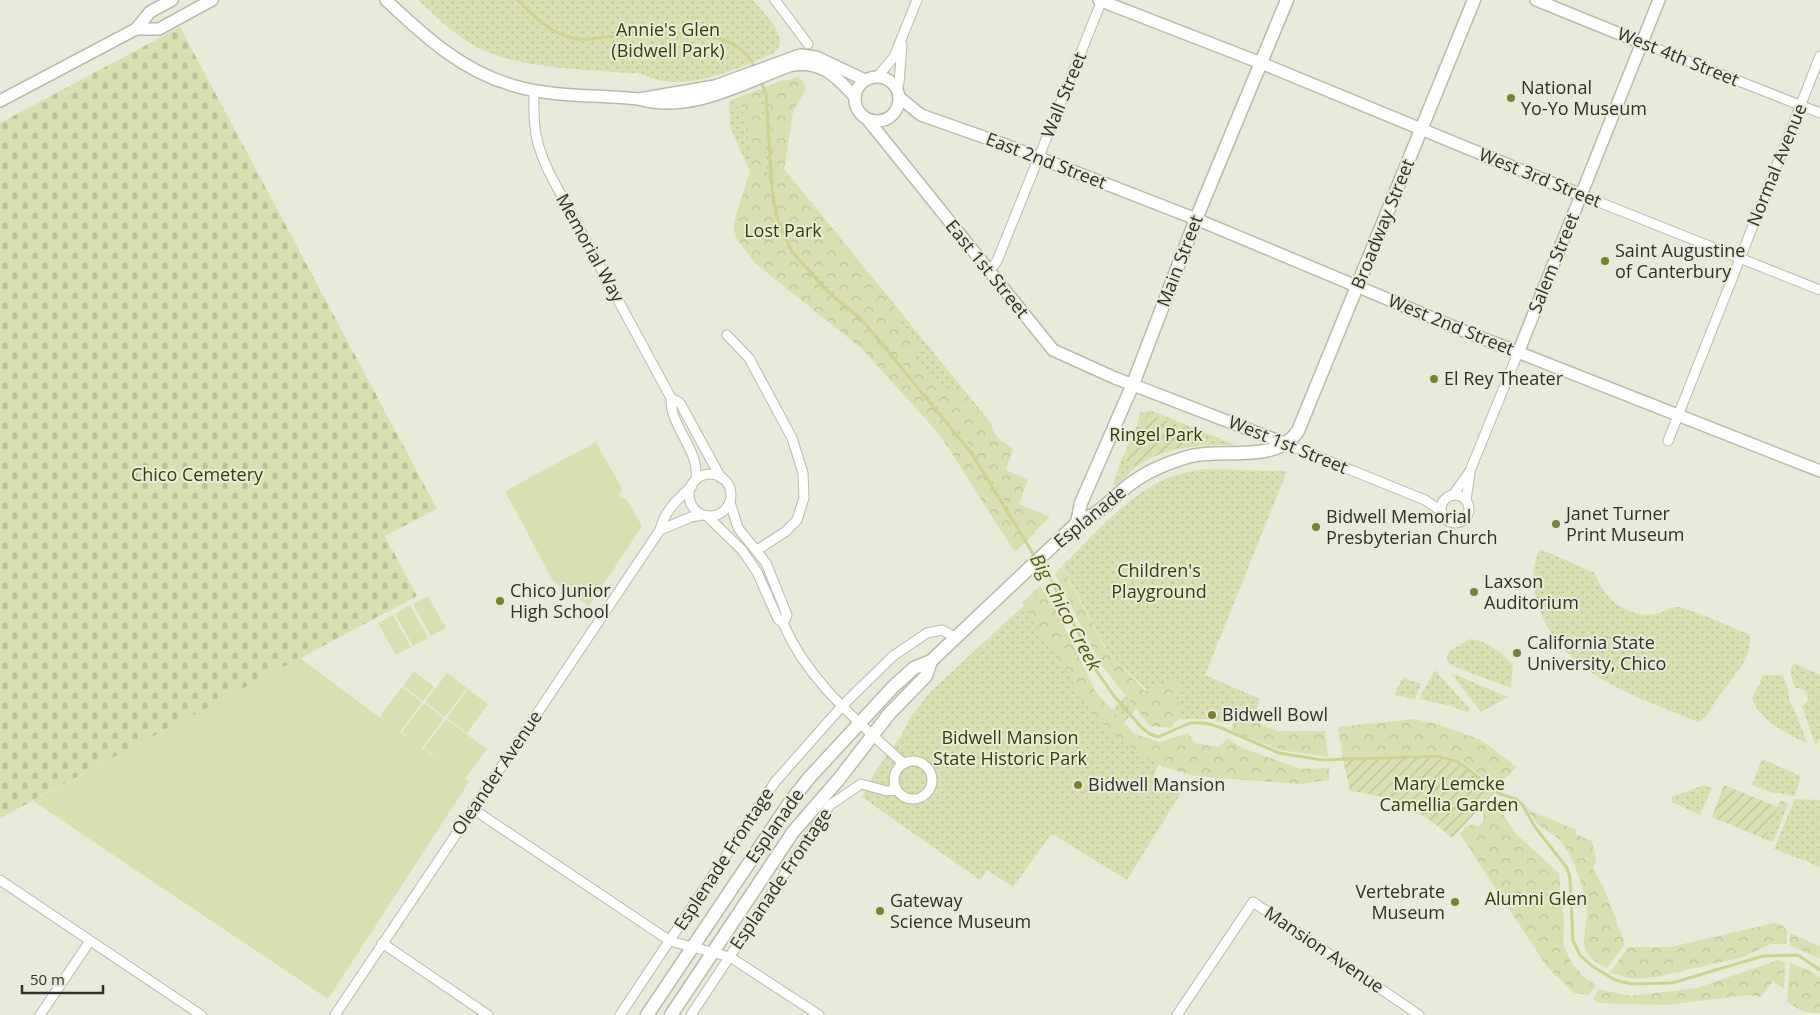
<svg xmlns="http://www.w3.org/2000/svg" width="1820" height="1015" font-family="'Open Sans',sans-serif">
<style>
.grass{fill:url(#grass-dots)}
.forest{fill:url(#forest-crowns)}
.cemetery{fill:url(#cemetery-stones)}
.garden{fill:url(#garden-furrows)}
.pitch{fill:#dadfb2}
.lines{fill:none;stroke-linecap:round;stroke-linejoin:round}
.stream{stroke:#ccd38e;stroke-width:3}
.minor-casing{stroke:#b9bbaa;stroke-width:11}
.tertiary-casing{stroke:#b9bbaa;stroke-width:14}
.secondary-casing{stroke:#b9bbaa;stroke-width:15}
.minor{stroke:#fff;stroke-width:9}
.tertiary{stroke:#fff;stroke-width:11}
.secondary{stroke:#fff;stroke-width:12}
.poi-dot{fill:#7b812c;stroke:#e8ebd9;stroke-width:2}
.labels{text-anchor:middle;stroke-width:4;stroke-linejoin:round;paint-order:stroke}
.park-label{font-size:18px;fill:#393d07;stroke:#e8ebd9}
.street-label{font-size:18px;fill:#31312b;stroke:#e8ebd9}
.poi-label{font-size:18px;fill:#31312b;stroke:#e8ebd9;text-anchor:start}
.water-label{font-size:19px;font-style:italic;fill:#555909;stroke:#e8ebd9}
</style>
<defs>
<pattern id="grass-dots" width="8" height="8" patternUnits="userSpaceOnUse" patternTransform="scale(1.25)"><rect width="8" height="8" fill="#dadfb2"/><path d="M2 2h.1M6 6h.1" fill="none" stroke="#bcc099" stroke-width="1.8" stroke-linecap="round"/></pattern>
<pattern id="forest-crowns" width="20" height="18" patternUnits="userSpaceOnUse" patternTransform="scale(1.25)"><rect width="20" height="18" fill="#dadfb2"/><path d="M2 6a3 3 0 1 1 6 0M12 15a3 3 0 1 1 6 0" fill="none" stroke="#bcc099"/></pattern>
<pattern id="cemetery-stones" width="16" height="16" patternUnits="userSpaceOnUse" patternTransform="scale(1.25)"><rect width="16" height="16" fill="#dadfb2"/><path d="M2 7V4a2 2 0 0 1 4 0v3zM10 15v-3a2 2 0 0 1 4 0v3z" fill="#bcc099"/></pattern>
<pattern id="garden-furrows" width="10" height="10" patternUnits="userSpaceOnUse" patternTransform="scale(1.25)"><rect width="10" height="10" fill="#dadfb2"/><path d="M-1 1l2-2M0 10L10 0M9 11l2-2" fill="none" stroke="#bcc099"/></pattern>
</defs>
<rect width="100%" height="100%" fill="#e8ebd9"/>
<!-- grass -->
<g class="grass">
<path d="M418,0H753C764,14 794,40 772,54C733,70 683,95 642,74C588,69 514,71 468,42C450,30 434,15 418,0Z"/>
<path d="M784,80L795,92L784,169L991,423L1003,472L1013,494L1035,533L1016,551L942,433L864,348L734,224L750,171L730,127L729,101Z"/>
<path d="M1150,410L1233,444V445C1201,445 1167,446 1139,465C1131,470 1124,480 1116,486L1113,484L1120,463L1137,426L1140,411L1143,413Z"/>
<path d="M1203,469L1287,471L1205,675L1260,699L1252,720L1232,711L1229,724L1206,719H1178L1116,661L1108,652L1062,566C1092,537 1122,501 1159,482C1173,475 1188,472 1203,469Z"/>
<path d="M1540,549L1595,573C1602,598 1629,619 1656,614C1663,612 1671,607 1678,607C1686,607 1739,630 1750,635C1752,661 1731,679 1717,699C1711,707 1708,719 1698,722C1637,696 1560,675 1538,605C1532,586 1531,567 1540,549Z"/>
<path d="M1033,597L1108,715L1133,687L1145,697L1120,728L1160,760L1154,775L1181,793L1127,880L1054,835L1050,836L1013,887L987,870L980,880L862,797L875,772L901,736L910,718L930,692Z"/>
<path d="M1470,639C1488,641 1501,652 1513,665L1511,688L1450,665L1447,659L1448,652Z"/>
<path d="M1794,663L1820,675V737L1816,747L1802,706L1808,700L1807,694L1803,689L1795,688L1790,671Z"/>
<path d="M1435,670L1469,708V713L1451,706L1419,699Z"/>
<path d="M1451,673L1508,697L1481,712Z"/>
<path d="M1763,675H1783L1789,692V701L1793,706L1807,743C1785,733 1762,722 1752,699Z"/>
<path d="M1403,677L1421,684L1415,699L1394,695Z"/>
<path d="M1762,759L1801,776L1795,796L1770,792L1752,785Z"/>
<path d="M1704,785L1712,788L1700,815L1672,802V797Z"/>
<path d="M1795,799L1820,800V867L1774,849Z"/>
<path d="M1780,800L1788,804L1773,842L1765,839Z"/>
</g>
<!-- forest -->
<g class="forest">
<path d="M798,77L803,81L806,89L793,112L784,169L850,250L848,257C873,282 894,297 905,332L922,341L914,355L936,386L964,392L999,439L1013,449L1006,470L1028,480L1019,504L1050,517L1026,540L998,488L975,453L865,318L831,290L794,250L780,217L774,189L766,87Z"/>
<path d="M760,89L769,190L774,218L790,253L827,293L862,322L971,454L995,490L1024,542L1014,551L940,435L862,349L755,263L737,239L733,225L750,171L754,168L740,97Z"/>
<path d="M1062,567L1107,652L1145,691L1171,681L1187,692L1175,693L1184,719H1178L1171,728L1150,726L1099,662L1055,574Z"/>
<path d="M1040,586L1058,613L1095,691L1134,734L1160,742L1188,733L1195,743L1219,747L1228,738L1242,748L1301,769L1329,768V780L1302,784L1217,778L1190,775L1161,766L1120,740L1093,714L1022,603Z"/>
<path d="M1234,714L1278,731H1325L1328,757L1280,750L1232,731Z"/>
<path d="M1414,719L1437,724L1481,740L1517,767L1496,787L1460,760L1438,754L1343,759L1338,727Z"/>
<path d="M1493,799L1516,834L1559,873L1564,923L1563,944L1572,964L1585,978L1596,985L1589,995L1574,993L1547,967L1460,834L1466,827L1473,824L1479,827L1483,822V809Z"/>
<path d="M1523,802L1530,810L1576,830L1575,834L1592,841L1596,859L1593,868L1603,886L1624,941V945L1607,968C1569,950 1591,934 1586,903C1582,882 1573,856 1560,840C1554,834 1544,831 1538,824C1532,819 1528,809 1523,802Z"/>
<path d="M1774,923L1782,925L1787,931V944H1771L1743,957L1656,977L1633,979L1610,973L1628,947H1670Z"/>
<path d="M1790,933L1820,946V959L1790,945Z"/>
<path d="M1778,960L1785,962L1784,989L1773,981L1761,997L1748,995L1666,1005L1599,1003L1593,999L1599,989L1630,996L1697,988Z"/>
<path d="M1790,963L1811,971L1820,978V1013L1804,1012L1787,1002Z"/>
</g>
<!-- cemetery -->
<path class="cemetery" d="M180,27L437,509L385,536L417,596L0,818V123Z"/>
<!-- garden -->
<g class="garden">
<path d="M1148,413L1187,428L1185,445L1162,453L1135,466L1124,459Z"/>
<path d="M1438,756L1459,762L1496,791L1452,838C1421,810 1391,796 1350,791L1343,760Z"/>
<path d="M1724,785L1778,807L1765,839L1712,817Z"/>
</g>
<!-- pitch -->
<g class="pitch">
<path d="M596,442L622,489L619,495L627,500L642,526L589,606L553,581L505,491Z"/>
<path d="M428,596L446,628L431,636L413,604Z"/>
<path d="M410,605L428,638L413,646L395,614Z"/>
<path d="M393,615L411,647L396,655L378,623Z"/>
<path d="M300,658L386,722L380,716L402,687L422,702L400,732L413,741L402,732L424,703L444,718L422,748L440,761L424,748L446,719L487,749L465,779L469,782L328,999L33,801Z"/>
<path d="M414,671L434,687L423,701L403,686Z"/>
<path d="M447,673L467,688L445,717L425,702Z"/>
<path d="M468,689L488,704L467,733L447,718Z"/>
</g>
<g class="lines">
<!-- stream -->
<g class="stream">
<path d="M518,0C535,18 551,34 577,39C586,40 596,38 604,37C647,35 735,19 755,68"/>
<path d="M760,80L766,93L772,190L777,218L792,252L828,292L863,321L972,454L1035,557"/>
<path d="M1039,562L1050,578L1078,632L1091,663L1114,696L1142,728L1150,734L1158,737L1190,723H1205L1219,727L1279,753L1322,760L1438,756L1459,762L1500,794L1516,799L1522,804L1535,827L1567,868L1570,878L1573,941L1580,955L1592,966L1615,980L1632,984L1672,983L1763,956L1798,955L1820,970"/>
</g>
<!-- minor casing -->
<g class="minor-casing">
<g id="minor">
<path d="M775,0L808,44"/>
<path d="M1642,43L1820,113"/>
<path d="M878,76L894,57L917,0"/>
<path d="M897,89L899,83L902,45"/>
<path d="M534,90C533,128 535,146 553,180L671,398C670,428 700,449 696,480"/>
<path d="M1581,195L1820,290"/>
<path d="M989,272L997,261L1102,0"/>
<path d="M727,335L749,358L792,438L803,473L804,498L797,520L785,532L757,550"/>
<path d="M671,398L680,403L721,478"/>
<path d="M1668,441L1820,56"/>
<path d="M1284,443L1425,500L1441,511"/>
<circle cx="710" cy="495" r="21"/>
<circle cx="1455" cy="509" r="14"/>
<path d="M1453,495L1470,471L1518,353"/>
<path d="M1466,500L1470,473"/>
<path d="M730,502L738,528L766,563L787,615L783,623"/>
<path d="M707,516L742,550L757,572L778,619L783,623C808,682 858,721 904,764"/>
<path d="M660,530L691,517L702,515"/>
<circle cx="913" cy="780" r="19"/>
<path d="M473,809L670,941L730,957L819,1015"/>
<path d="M0,880L201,1015"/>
<path d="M382,943L488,1015"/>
<path d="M40,1015L90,941"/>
<path d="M335,1015L660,530C665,510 677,500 692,486"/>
<path d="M620,1015L775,782L842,706L893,656L927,633L942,630L956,638"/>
<path d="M691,1015L830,805L861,784L887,791L897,790"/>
<path d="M1177,1015L1253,902L1419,1015"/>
</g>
</g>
<!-- tertiary casing -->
<g class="tertiary-casing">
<g id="tertiary">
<path d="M386,0C424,36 463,72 515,86C551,97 600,95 638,99C690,114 741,84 789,66C820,59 836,76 855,97"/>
<path d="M1099,0L1261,63L1581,195"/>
<path d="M1536,0L1642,43"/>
<path d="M136,29H159L212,0"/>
<circle cx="877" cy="99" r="22"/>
<path d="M900,98L921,115L1006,145L1196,219L1459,329L1820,471"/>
<path d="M639,99L715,86L800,55L816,57L865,80"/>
<path d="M0,101L136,29L150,12L172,0"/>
<path d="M868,120L1053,350L1115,378L1284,443"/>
<path d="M1518,353L1659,0"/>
</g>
</g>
<!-- secondary casing -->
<g class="secondary-casing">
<g id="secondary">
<path d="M1077,523L1081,503L1133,384L1196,219L1287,0"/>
<path d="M647,1015L790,802L809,778L893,687L914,668L931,661L1077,523C1101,513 1110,500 1129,485C1147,471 1169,462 1191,456C1225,448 1275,464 1298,431L1474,0"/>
<path d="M671,1015L793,832L839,779L889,714L926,676L931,661"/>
</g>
</g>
<!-- minor -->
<use href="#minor" class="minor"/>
<!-- tertiary -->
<use href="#tertiary" class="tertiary"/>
<!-- secondary -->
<use href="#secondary" class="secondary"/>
</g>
<!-- markers -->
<g class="poi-dot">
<circle cx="1511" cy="98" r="5"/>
<circle cx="1605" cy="261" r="5"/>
<circle cx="1434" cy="379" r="5"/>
<circle cx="1556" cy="524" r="5"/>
<circle cx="1316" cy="527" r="5"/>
<circle cx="1474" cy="592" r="5"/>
<circle cx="500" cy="601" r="5"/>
<circle cx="1517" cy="653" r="5"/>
<circle cx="1212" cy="715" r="5"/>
<circle cx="1078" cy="785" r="5"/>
<circle cx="1455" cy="902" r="5"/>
<circle cx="880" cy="911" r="5"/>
</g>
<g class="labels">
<!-- park labels -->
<g class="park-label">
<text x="668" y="36">Annie's Glen<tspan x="668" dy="21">(Bidwell Park)</tspan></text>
<text x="783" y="237">Lost Park</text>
<text x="1156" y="441">Ringel Park</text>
<text x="197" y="481">Chico Cemetery</text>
<text x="1159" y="577">Children's<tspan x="1159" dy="21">Playground</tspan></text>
<text x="1010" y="744">Bidwell Mansion<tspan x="1010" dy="21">State Historic Park</tspan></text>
<text x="1449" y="790">Mary Lemcke<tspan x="1449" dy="21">Camellia Garden</tspan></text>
<text x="1536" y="905">Alumni Glen</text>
</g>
<!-- street labels -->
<g class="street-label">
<text transform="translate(1678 57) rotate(22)" y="6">West 4th Street</text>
<text transform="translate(1064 95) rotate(-68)" y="6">Wall Street</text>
<text transform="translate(1046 161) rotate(21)" y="6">East 2nd Street</text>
<text transform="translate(1777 165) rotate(-68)" y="6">Normal Avenue</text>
<text transform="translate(1540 178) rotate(22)" y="6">West 3rd Street</text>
<text transform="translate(1383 224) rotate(-68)" y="6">Broadway Street</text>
<text transform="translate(590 248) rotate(61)" y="6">Memorial Way</text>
<text transform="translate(1180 261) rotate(-69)" y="6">Main Street</text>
<text transform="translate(1554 263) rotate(-68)" y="6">Salem Street</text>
<text transform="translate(987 269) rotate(51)" y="6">East 1st Street</text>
<text transform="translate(1451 325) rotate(22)" y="6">West 2nd Street</text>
<text transform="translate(1288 445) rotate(22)" y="6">West 1st Street</text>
<text transform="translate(1090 517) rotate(-39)" y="6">Esplanade</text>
<text transform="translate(497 773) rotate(-56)" y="6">Oleander Avenue</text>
<text transform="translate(775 826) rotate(-55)" y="6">Esplanade</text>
<text transform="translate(724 859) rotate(-57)" y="6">Esplenade Frontage</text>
<text transform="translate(781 879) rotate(-56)" y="6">Esplanade Frontage</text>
<text transform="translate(1324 950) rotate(34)" y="6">Mansion Avenue</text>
</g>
<!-- poi labels -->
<g class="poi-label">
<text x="1521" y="94">National<tspan x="1521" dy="21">Yo-Yo Museum</tspan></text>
<text x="1615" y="257">Saint Augustine<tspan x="1615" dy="21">of Canterbury</tspan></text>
<text x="1444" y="385">El Rey Theater</text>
<text x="1566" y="520">Janet Turner<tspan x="1566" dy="21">Print Museum</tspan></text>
<text x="1326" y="523">Bidwell Memorial<tspan x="1326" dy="21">Presbyterian Church</tspan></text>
<text x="1484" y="588">Laxson<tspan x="1484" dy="21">Auditorium</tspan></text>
<text x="510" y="597">Chico Junior<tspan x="510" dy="21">High School</tspan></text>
<text x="1527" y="649">California State<tspan x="1527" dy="21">University, Chico</tspan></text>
<text x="1222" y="721">Bidwell Bowl</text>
<text x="1088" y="791">Bidwell Mansion</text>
<text x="1445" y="898" text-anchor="end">Vertebrate<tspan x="1445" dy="21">Museum</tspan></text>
<text x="890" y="907">Gateway<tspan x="890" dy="21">Science Museum</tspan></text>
</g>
<!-- water labels -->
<g class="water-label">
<text transform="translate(1066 612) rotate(62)" y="7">Big Chico Creek</text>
</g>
</g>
<!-- scale -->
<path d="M22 985v8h81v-8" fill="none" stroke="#31312b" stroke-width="2.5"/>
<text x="30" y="985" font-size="15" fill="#31312b" stroke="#e8ebd9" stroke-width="4" paint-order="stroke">50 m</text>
</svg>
